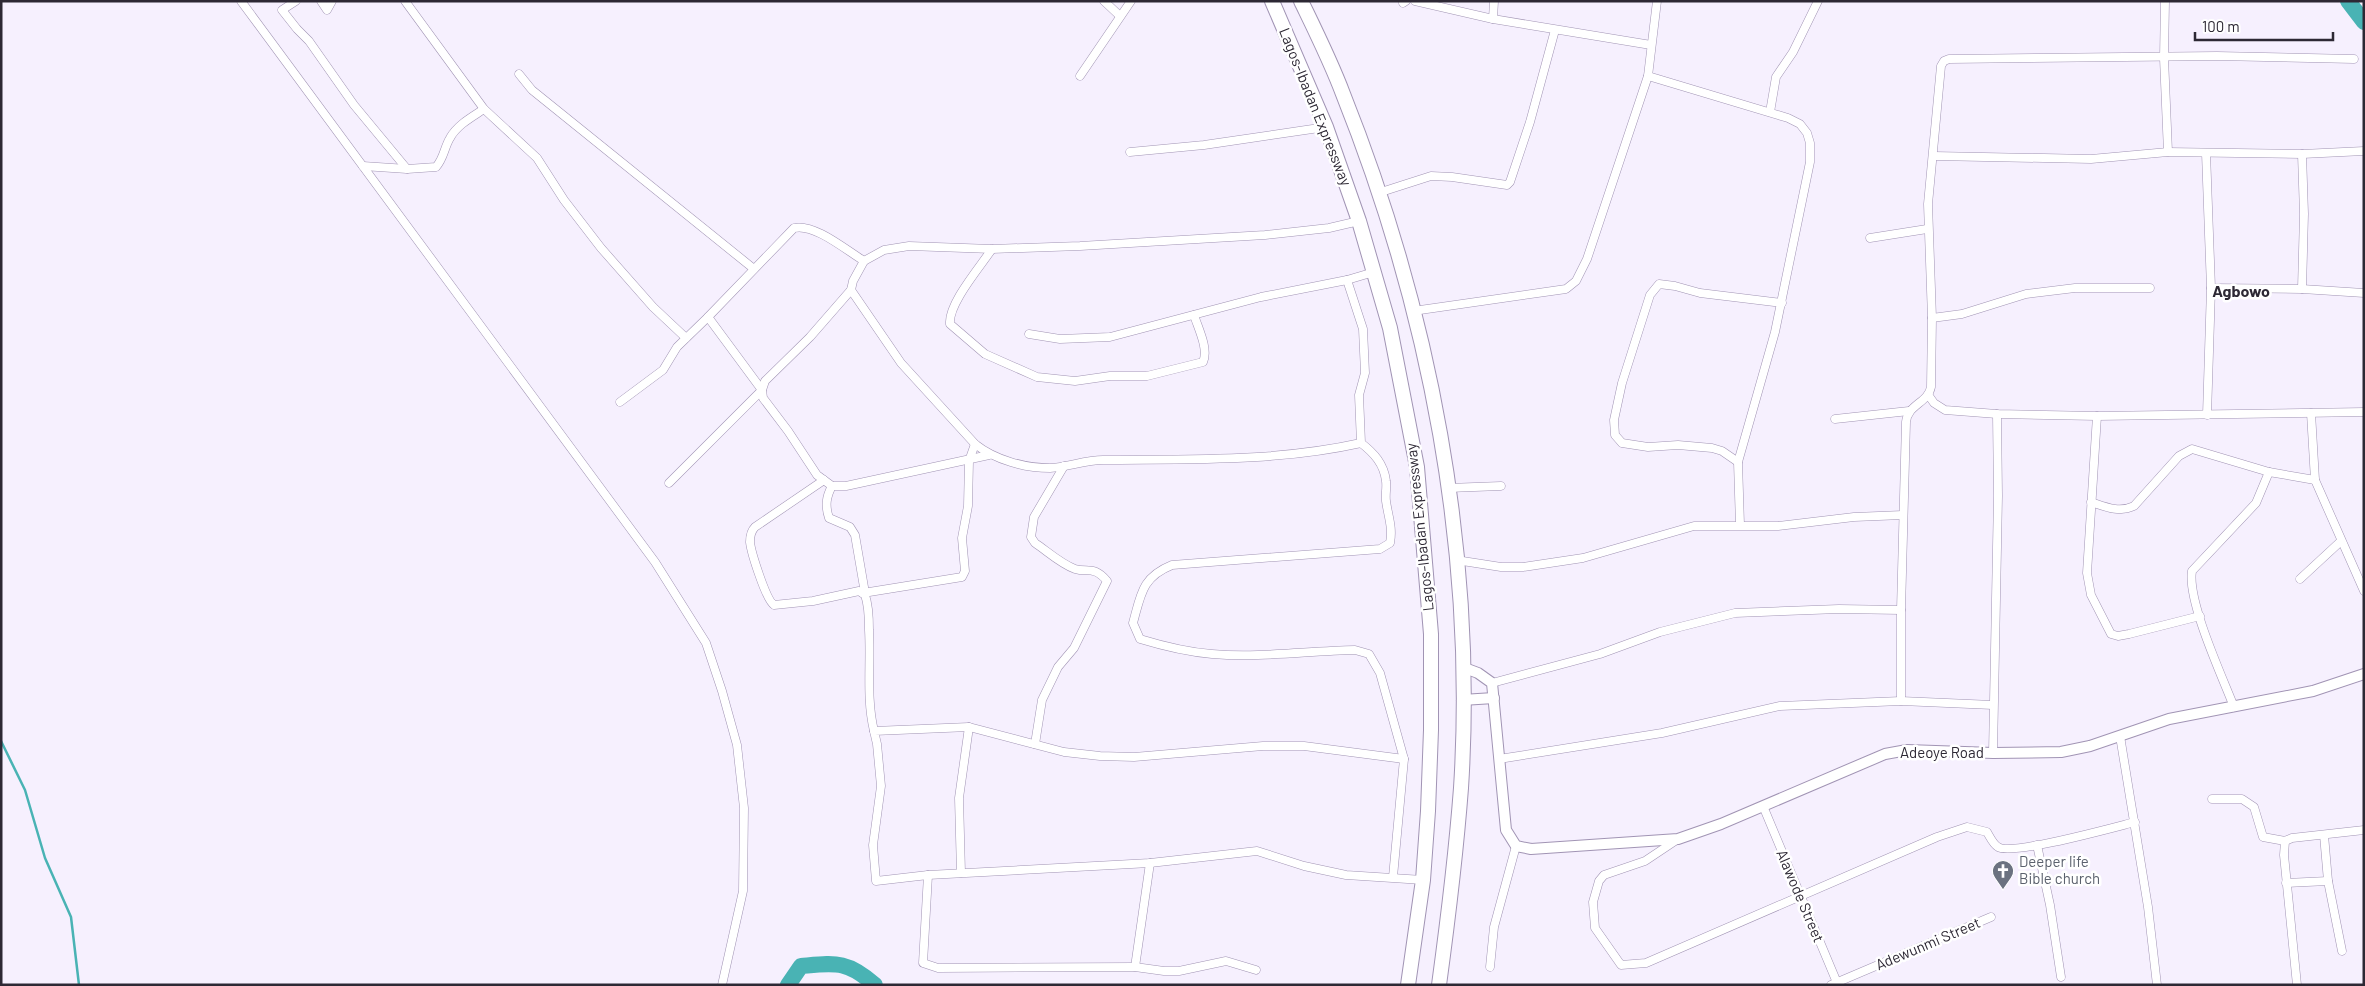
<svg xmlns="http://www.w3.org/2000/svg" width="2365" height="986" font-family="Barlow,sans-serif">
<style>
.lines{fill:none;stroke-linecap:round;stroke-linejoin:round}
.stream{stroke:#49b3b4;stroke-width:2.5}
.river{stroke:#49b3b4;stroke-width:16}
.street-casing{stroke:#a194b4;stroke-width:9}
.secondary-casing{stroke:#a194b4;stroke-width:12}
.highway-casing{stroke:#a194b4;stroke-width:16}
.street{stroke:#fff;stroke-width:8}
.secondary{stroke:#fff;stroke-width:10}
.highway{stroke:#fff;stroke-width:14}
.labels{text-anchor:middle;stroke-width:5;stroke-linejoin:round;paint-order:stroke}
.street-label{font-size:15px;fill:#2d2834;stroke:#fff}
.worship-label{font-size:15px;fill:#5b616d;stroke:#fff;text-anchor:start}
.neighbourhood-label{font-size:16px;font-weight:bold;fill:#2d2834;stroke:#fff}
</style>
<rect width="100%" height="100%" fill="#f6f0fe"/>
<g class="lines">
<!-- stream -->
<path class="stream" d="M1,741L25,790L45,858L71,917L79,985"/>
<!-- river -->
<g class="river">
<path d="M2348,1L2364,22"/>
<path d="M788,985L801,966C835,963 847,960 875,985"/>
</g>
<!-- street casing -->
<g class="street-casing">
<g id="street">
<path d="M241,1L655,562L706,643L722,691L737,745L744,808L743,891L722,985"/>
<path d="M296,1L282,10L297,29L309,41L354,105L407,169"/>
<path d="M321,1L327,10L332,1"/>
<path d="M405,1L484,109L537,158L564,200L601,248L653,307L686,338"/>
<path d="M1104,1L1120,16"/>
<path d="M1415,1L1493,19L1651,45"/>
<path d="M2165,1L2164,58L2168,152"/>
<path d="M1403,3L1406,1"/>
<path d="M1493,19L1494,1"/>
<path d="M519,74L532,90L754,269"/>
<path d="M1080,76L1131,1"/>
<path d="M1648,76L1788,118L1800,124L1807,133L1810,143V162L1775,332L1738,462L1740,525"/>
<path d="M1770,112L1776,77L1793,52L1818,1"/>
<path d="M1130,152L1204,145L1326,127"/>
<path d="M2206,153L2211,288L2207,415"/>
<path d="M1934,156L2091,159L2168,152L2302,154L2364,151"/>
<path d="M363,166L407,169L436,167C444,158 444,148 450,138C457,125 472,117 484,109"/>
<path d="M1378,193L1431,176L1452,177L1507,185L1510,182L1530,122L1555,30"/>
<path d="M1870,238L1927,229"/>
<path d="M992,249C980,267 948,304 950,324L985,354L1037,377L1075,381L1110,376H1147L1203,362C1209,349 1198,328 1194,315"/>
<path d="M864,261L884,250L909,246L992,249L1080,246L1265,235L1329,228L1359,221"/>
<path d="M1347,280L1363,329L1365,373L1359,395L1361,443C1374,453 1384,464 1386,481C1387,488 1385,494 1386,501C1388,516 1393,527 1390,543L1380,549L1172,565C1142,577 1141,594 1133,623L1140,639C1163,646 1187,652 1212,654C1259,658 1307,651 1355,650L1369,654L1380,673L1404,759L1393,877"/>
<path d="M2211,288L2302,289L2364,293"/>
<path d="M2302,289L2304,214L2302,154"/>
<path d="M851,290L810,337L765,381L762,390L763,398L788,431L817,475L832,486H846L989,455"/>
<path d="M1413,311L1566,289L1576,281L1587,259L1648,76L1657,1"/>
<path d="M1932,318L1962,314L2026,294L2075,288H2150"/>
<path d="M1029,334L1060,339L1110,337L1261,297L1347,280L1374,272"/>
<path d="M1929,396L1934,403L1945,410L1997,414L2097,416L2364,412"/>
<path d="M620,402L663,370L677,347L708,317"/>
<path d="M2311,413L2315,480L2364,591"/>
<path d="M2097,416L2087,573L2091,595L2111,634L2118,636L2129,634L2200,616"/>
<path d="M1835,419L1909,411"/>
<path d="M1738,462L1722,451L1712,448L1678,445L1648,447L1622,443L1615,435L1614,420L1622,383L1650,295L1659,284L1675,286L1700,293L1782,303"/>
<path d="M824,480L755,527C751,531 750,536 750,542C751,552 766,600 774,605L813,601L859,591L865,595C869,606 869,619 869,630C871,664 866,698 874,731"/>
<path d="M669,483L762,390L708,317L794,228C814,223 846,250 864,261L853,281L851,290L901,363L975,444C995,460 1025,468 1050,468C1068,467 1085,460 1103,460C1189,459 1276,462 1361,443"/>
<path d="M832,486C826,497 825,506 829,518L850,527L855,535L865,593"/>
<path d="M1448,488L1501,486"/>
<path d="M2091,502C2106,507 2119,513 2134,506L2179,456L2192,449L2269,472L2315,480"/>
<path d="M1456,560L1501,567H1523L1583,558L1694,526H1778L1854,517L1903,515"/>
<path d="M2300,579L2340,542"/>
<path d="M863,593L962,577L965,571L962,538L968,506L969,461L975,444"/>
<path d="M1492,683L1600,654L1660,632L1735,613L1839,609L1901,610"/>
<path d="M1901,701V610L1906,422C1908,404 1928,403 1931,387L1932,318L1928,204L1941,66L1944,61L1949,59L2217,56L2354,59"/>
<path d="M2234,707C2222,676 2187,601 2192,571L2256,503L2269,472"/>
<path d="M2120,736L2148,907L2157,985"/>
<path d="M1035,744L1042,700L1058,667L1074,648L1107,581C1094,565 1087,573 1075,569C1061,564 1047,551 1035,543L1031,537L1034,517L1064,466"/>
<path d="M1993,753L1998,496L1997,414"/>
<path d="M1404,759L1304,746H1263L1134,757L1100,756L1064,752L969,727L874,731L877,744L881,786L873,845L876,881L928,875L1150,863L1257,851L1304,866L1346,875L1423,880"/>
<path d="M1499,759L1662,733L1780,706L1901,701L1993,705"/>
<path d="M2212,799H2242L2254,807L2263,837L2285,841L2292,838L2364,830"/>
<path d="M1763,806L1838,985"/>
<path d="M2324,835L2328,881L2342,951"/>
<path d="M1678,839L1645,861L1604,875L1599,881L1593,902L1595,928L1621,965L1646,963L1937,837L1967,827L1987,832C1990,837 1993,844 1998,847C2011,856 2115,827 2135,822"/>
<path d="M2285,841L2284,855L2297,985"/>
<path d="M2037,845L2050,905L2061,977"/>
<path d="M961,873L959,798L969,727"/>
<path d="M928,875L923,963L938,968L1135,967L1164,971H1179L1226,961L1256,970"/>
<path d="M2286,883L2328,881"/>
<path d="M1135,967L1150,863"/>
<path d="M1490,967L1494,927L1516,846"/>
<path d="M1831,985L1991,917"/>
</g>
</g>
<!-- secondary casing -->
<g class="secondary-casing">
<g id="secondary">
<path d="M1462,667L1478,673L1492,683L1506,830L1516,846L1531,849L1678,839L1721,824L1885,754L1907,750L1993,753L2061,752L2090,746L2169,719L2313,691L2364,674"/>
<path d="M1462,700L1494,698"/>
</g>
</g>
<!-- highway casing -->
<g class="highway-casing">
<g id="highway">
<path d="M1272,1L1326,127L1359,221L1390,328L1417,467L1431,634V730L1428,811L1423,880L1408,985"/>
<path d="M1301,1C1316,32 1331,62 1343,94C1430,312 1476,553 1461,788C1456,854 1448,919 1439,985"/>
</g>
</g>
<!-- street -->
<use href="#street" class="street"/>
<!-- secondary -->
<use href="#secondary" class="secondary"/>
<!-- highway -->
<use href="#highway" class="highway"/>
</g>
<!-- icons -->
<defs>
<g id="church-pin" transform="scale(1.125)"><path d="M0 17L-7.5 6A9.5 9.5 0 1 1 7.5 6Z" fill="#6b7280" stroke="#fff"/><path d="M-1.2-6h2.4v3.5h3.3v2.4h-3.3V6h-2.4V-.1h-3.3v-2.4h3.3Z" fill="#fff"/></g>
</defs>
<g fill-rule="evenodd">
<use href="#church-pin" x="2003" y="871"/>
</g>
<g class="labels">
<!-- street labels -->
<g class="street-label">
<text transform="translate(1315 107) rotate(68)" y="5">Lagos-Ibadan Expressway</text>
<text transform="translate(1420 527) rotate(-96)" y="5">Lagos-Ibadan Expressway</text>
<text x="1942" y="758">Adeoye Road</text>
<text transform="translate(1800 896) rotate(67)" y="5">Alawode Street</text>
<text transform="translate(1928 944) rotate(-23)" y="5">Adewunmi Street</text>
</g>
<!-- worship labels -->
<g class="worship-label">
<text x="2019" y="867">Deeper life<tspan x="2019" dy="17">Bible church</tspan></text>
</g>
<!-- neighbourhood labels -->
<g class="neighbourhood-label">
<text x="2241" y="297">Agbowo</text>
</g>
</g>
<!-- border -->
<rect width="2365" height="986" fill="none" stroke="#2d2834" stroke-width="5"/>
<!-- scale -->
<path d="M2195 32v8h138v-8" fill="none" stroke="#2d2834" stroke-width="2.5"/>
<text x="2202" y="32" font-size="15" fill="#2d2834" stroke="#ffffff" stroke-width="4" paint-order="stroke">100 m</text>
</svg>
